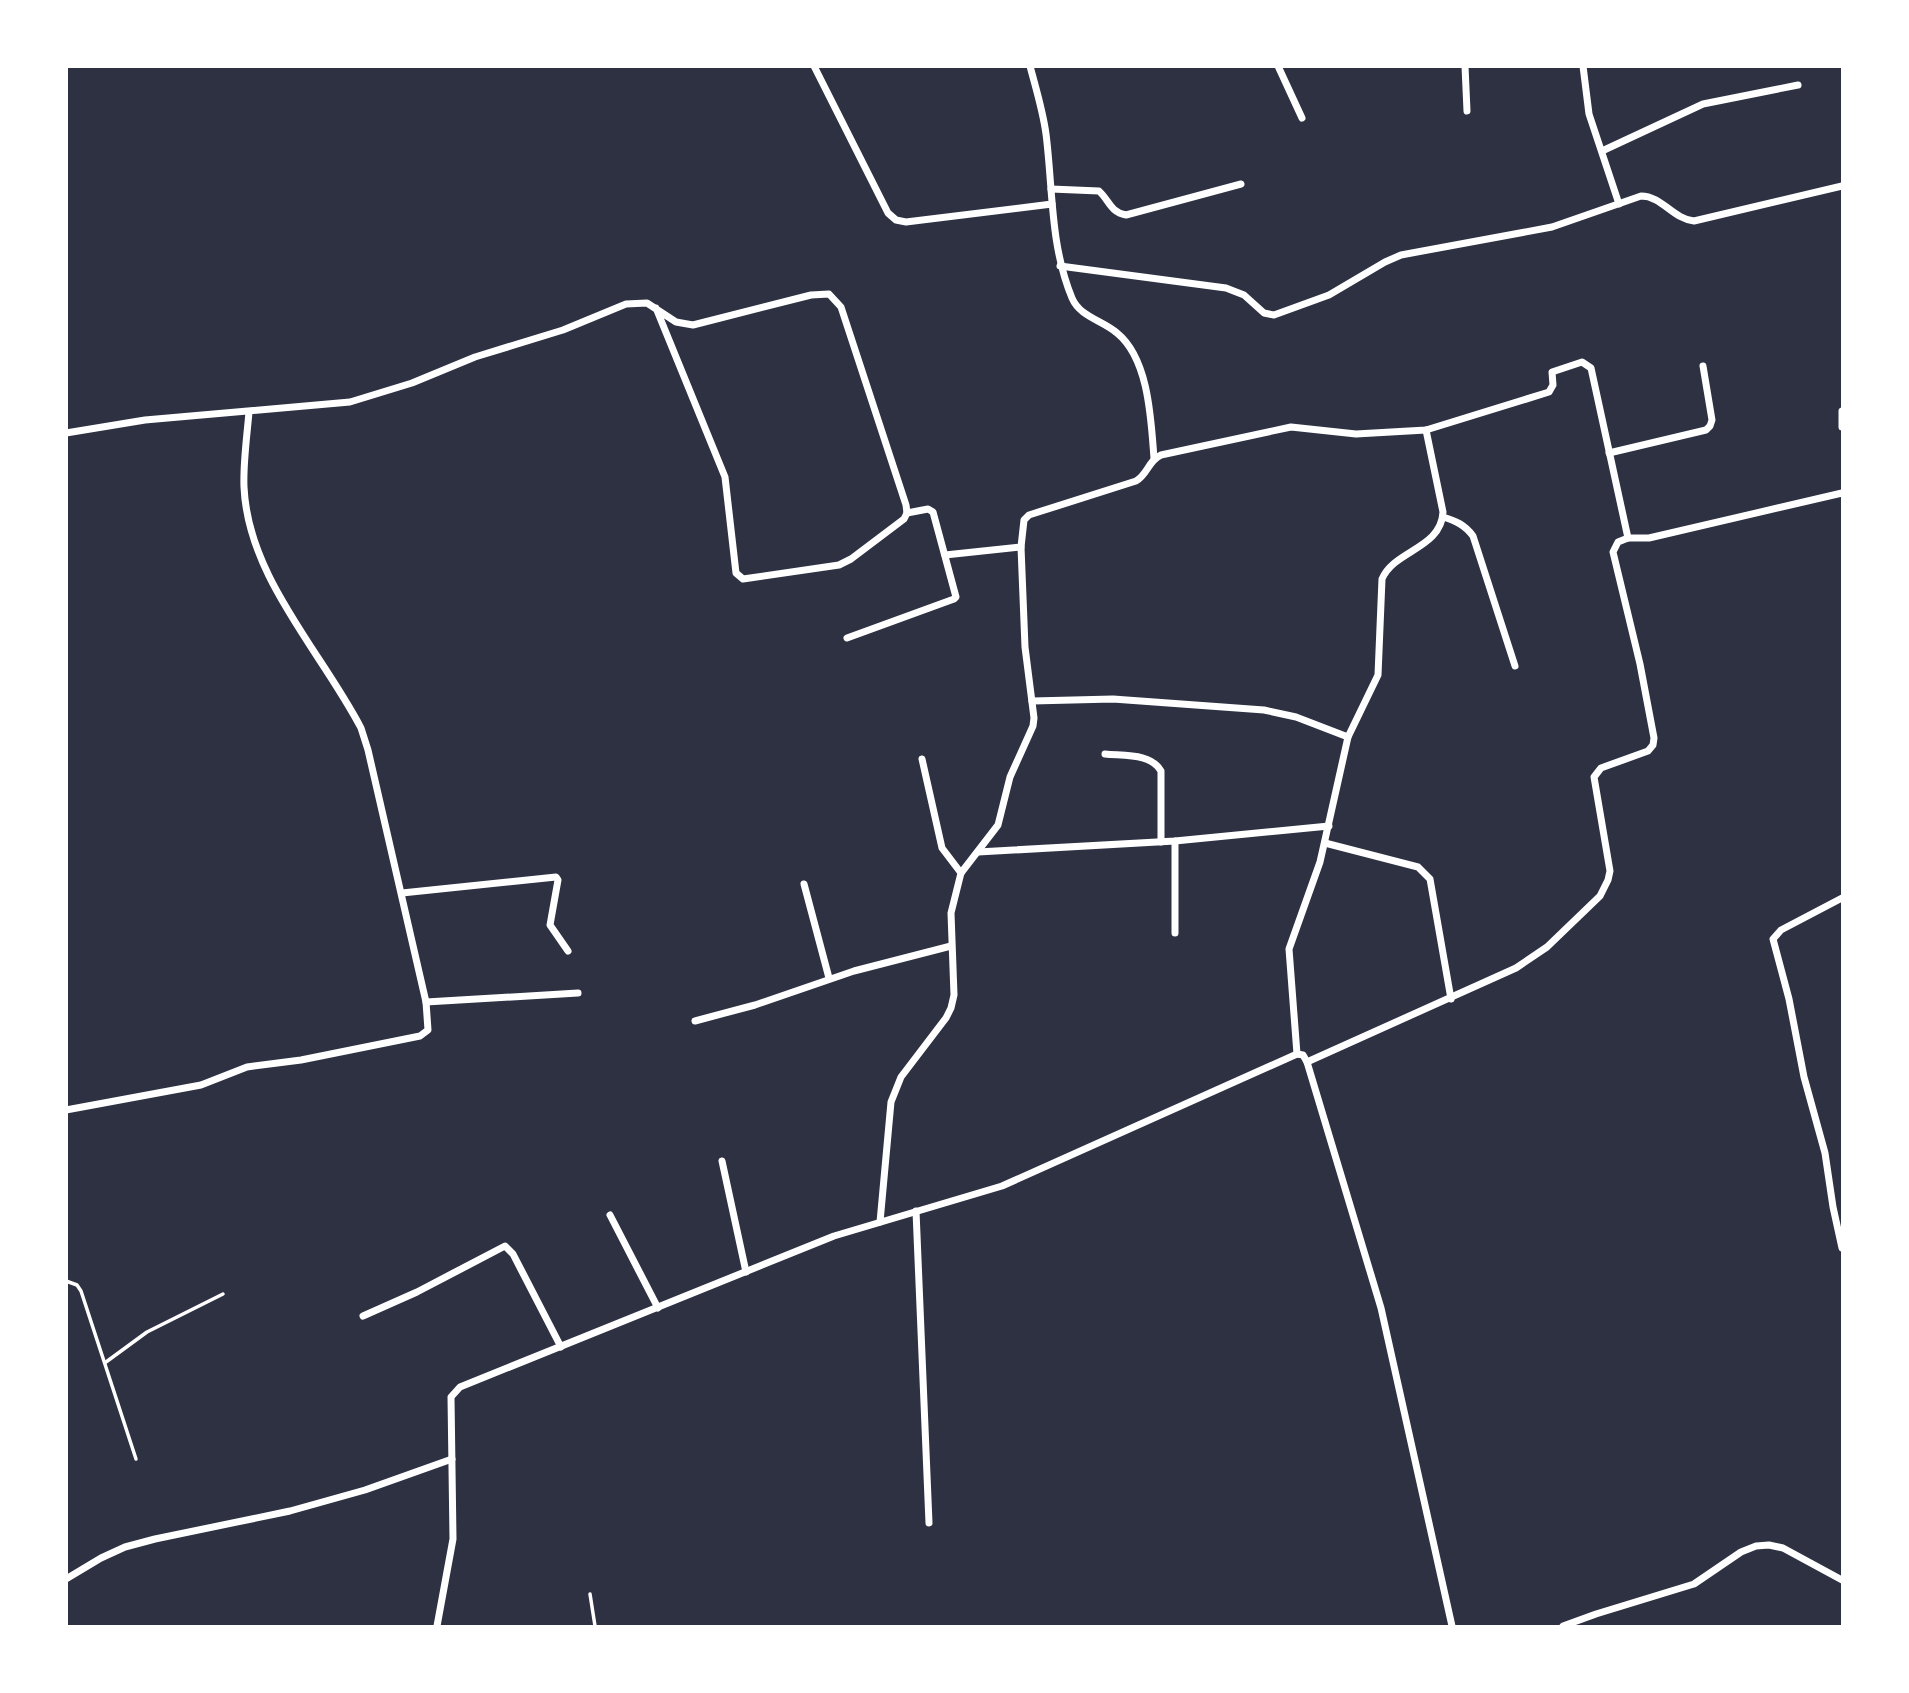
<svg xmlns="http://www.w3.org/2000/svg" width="1909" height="1693" font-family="Commissioner,sans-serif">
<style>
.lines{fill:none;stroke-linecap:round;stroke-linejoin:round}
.path{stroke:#fff;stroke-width:3.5}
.minor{stroke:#fff;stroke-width:7}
</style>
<rect width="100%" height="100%" fill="#2d3142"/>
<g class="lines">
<!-- path -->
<g class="path">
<path d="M66,1281L77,1285L81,1291L136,1459"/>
<path d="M106,1362L147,1332L223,1294"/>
<path d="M590,1594L595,1626"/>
</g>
<!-- minor -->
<g class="minor">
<path d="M814,66L888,213L896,220L906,222L1052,204"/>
<path d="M1030,66C1036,89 1043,111 1046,134C1053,189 1050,245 1072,298C1080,317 1102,320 1117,333C1149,359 1151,420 1154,458"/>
<path d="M1278,66L1302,118"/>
<path d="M1465,66L1467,111"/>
<path d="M1583,66L1589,114L1619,204"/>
<path d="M1602,151L1703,104L1798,85"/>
<path d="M1051,189L1099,191C1109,200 1110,212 1126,215L1241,184"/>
<path d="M1060,266L1226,288L1244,295L1264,313L1274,315L1329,295L1385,262L1401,255L1552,227L1641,196C1662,196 1673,219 1694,221L1842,186"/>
<path d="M1842,411V427"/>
<path d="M66,433L145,420L350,402L412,383L475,357L563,330L626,304L647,303L676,322L693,325L811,295L829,294L841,307L906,505L907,513L904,519L851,559L839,565L743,579L736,573L725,477L656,308"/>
<path d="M1609,453L1706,430L1710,426L1712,420L1703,366"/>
<path d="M1443,517C1456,521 1465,525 1473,536L1515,666"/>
<path d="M945,555L1021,547"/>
<path d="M847,638L954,599L956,597L933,512L928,509L907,513"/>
<path d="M1032,701L1113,699L1264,710L1296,717L1348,737"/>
<path d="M1105,754C1124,756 1151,753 1161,771V842"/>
<path d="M922,759L942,848L961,873"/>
<path d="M1325,843L1418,867L1430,879L1451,999"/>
<path d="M978,852L1175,841L1329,826"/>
<path d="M804,884L829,978"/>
<path d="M402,893L556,877L558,880L550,925L568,951"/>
<path d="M1842,898L1781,930L1773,939L1789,999L1804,1077L1825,1153L1833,1207L1842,1248"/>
<path d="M1175,933V841"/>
<path d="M426,1002L578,993"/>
<path d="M695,1021L755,1005L854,971L951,946"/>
<path d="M1297,1054L1289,949L1320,862L1348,737L1378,675L1382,579C1394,550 1441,549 1443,512L1426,430"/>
<path d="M1307,1062L1516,968L1547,947L1600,896L1608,880L1610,871L1594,777L1601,768L1648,751L1653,745L1654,738L1640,664L1613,552L1618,542L1628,538H1649L1842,493"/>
<path d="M66,1110L201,1085L247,1067L301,1060L420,1036L428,1030L426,1002L368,750L361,728C321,651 248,577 244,487C243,463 247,436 249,412"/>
<path d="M722,1161L746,1272"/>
<path d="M916,1211L929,1523"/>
<path d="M610,1215L658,1308"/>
<path d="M880,1222L891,1102L901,1077L946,1018L951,1008L954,995L951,913L961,873L998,825L1010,777L1033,726L1034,718L1025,647L1021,547L1024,520L1029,515L1136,481C1148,474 1148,461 1161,455L1291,427L1356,434L1426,430L1549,392L1553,385L1552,372L1582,362L1591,368L1628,538"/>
<path d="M363,1316L417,1292L505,1246L513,1254L561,1347"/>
<path d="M66,1579L101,1558L125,1547L155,1539L290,1511L365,1490L452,1459"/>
<path d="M437,1626L453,1539L451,1397L460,1387L834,1236L1002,1186L1297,1054L1303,1055L1307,1062L1381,1308L1452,1626"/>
<path d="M1563,1626L1596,1614L1694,1584L1741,1552L1756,1546L1769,1545L1783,1548L1842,1580"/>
</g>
</g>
<!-- border -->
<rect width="1909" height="1693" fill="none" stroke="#ffffff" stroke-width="136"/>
</svg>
